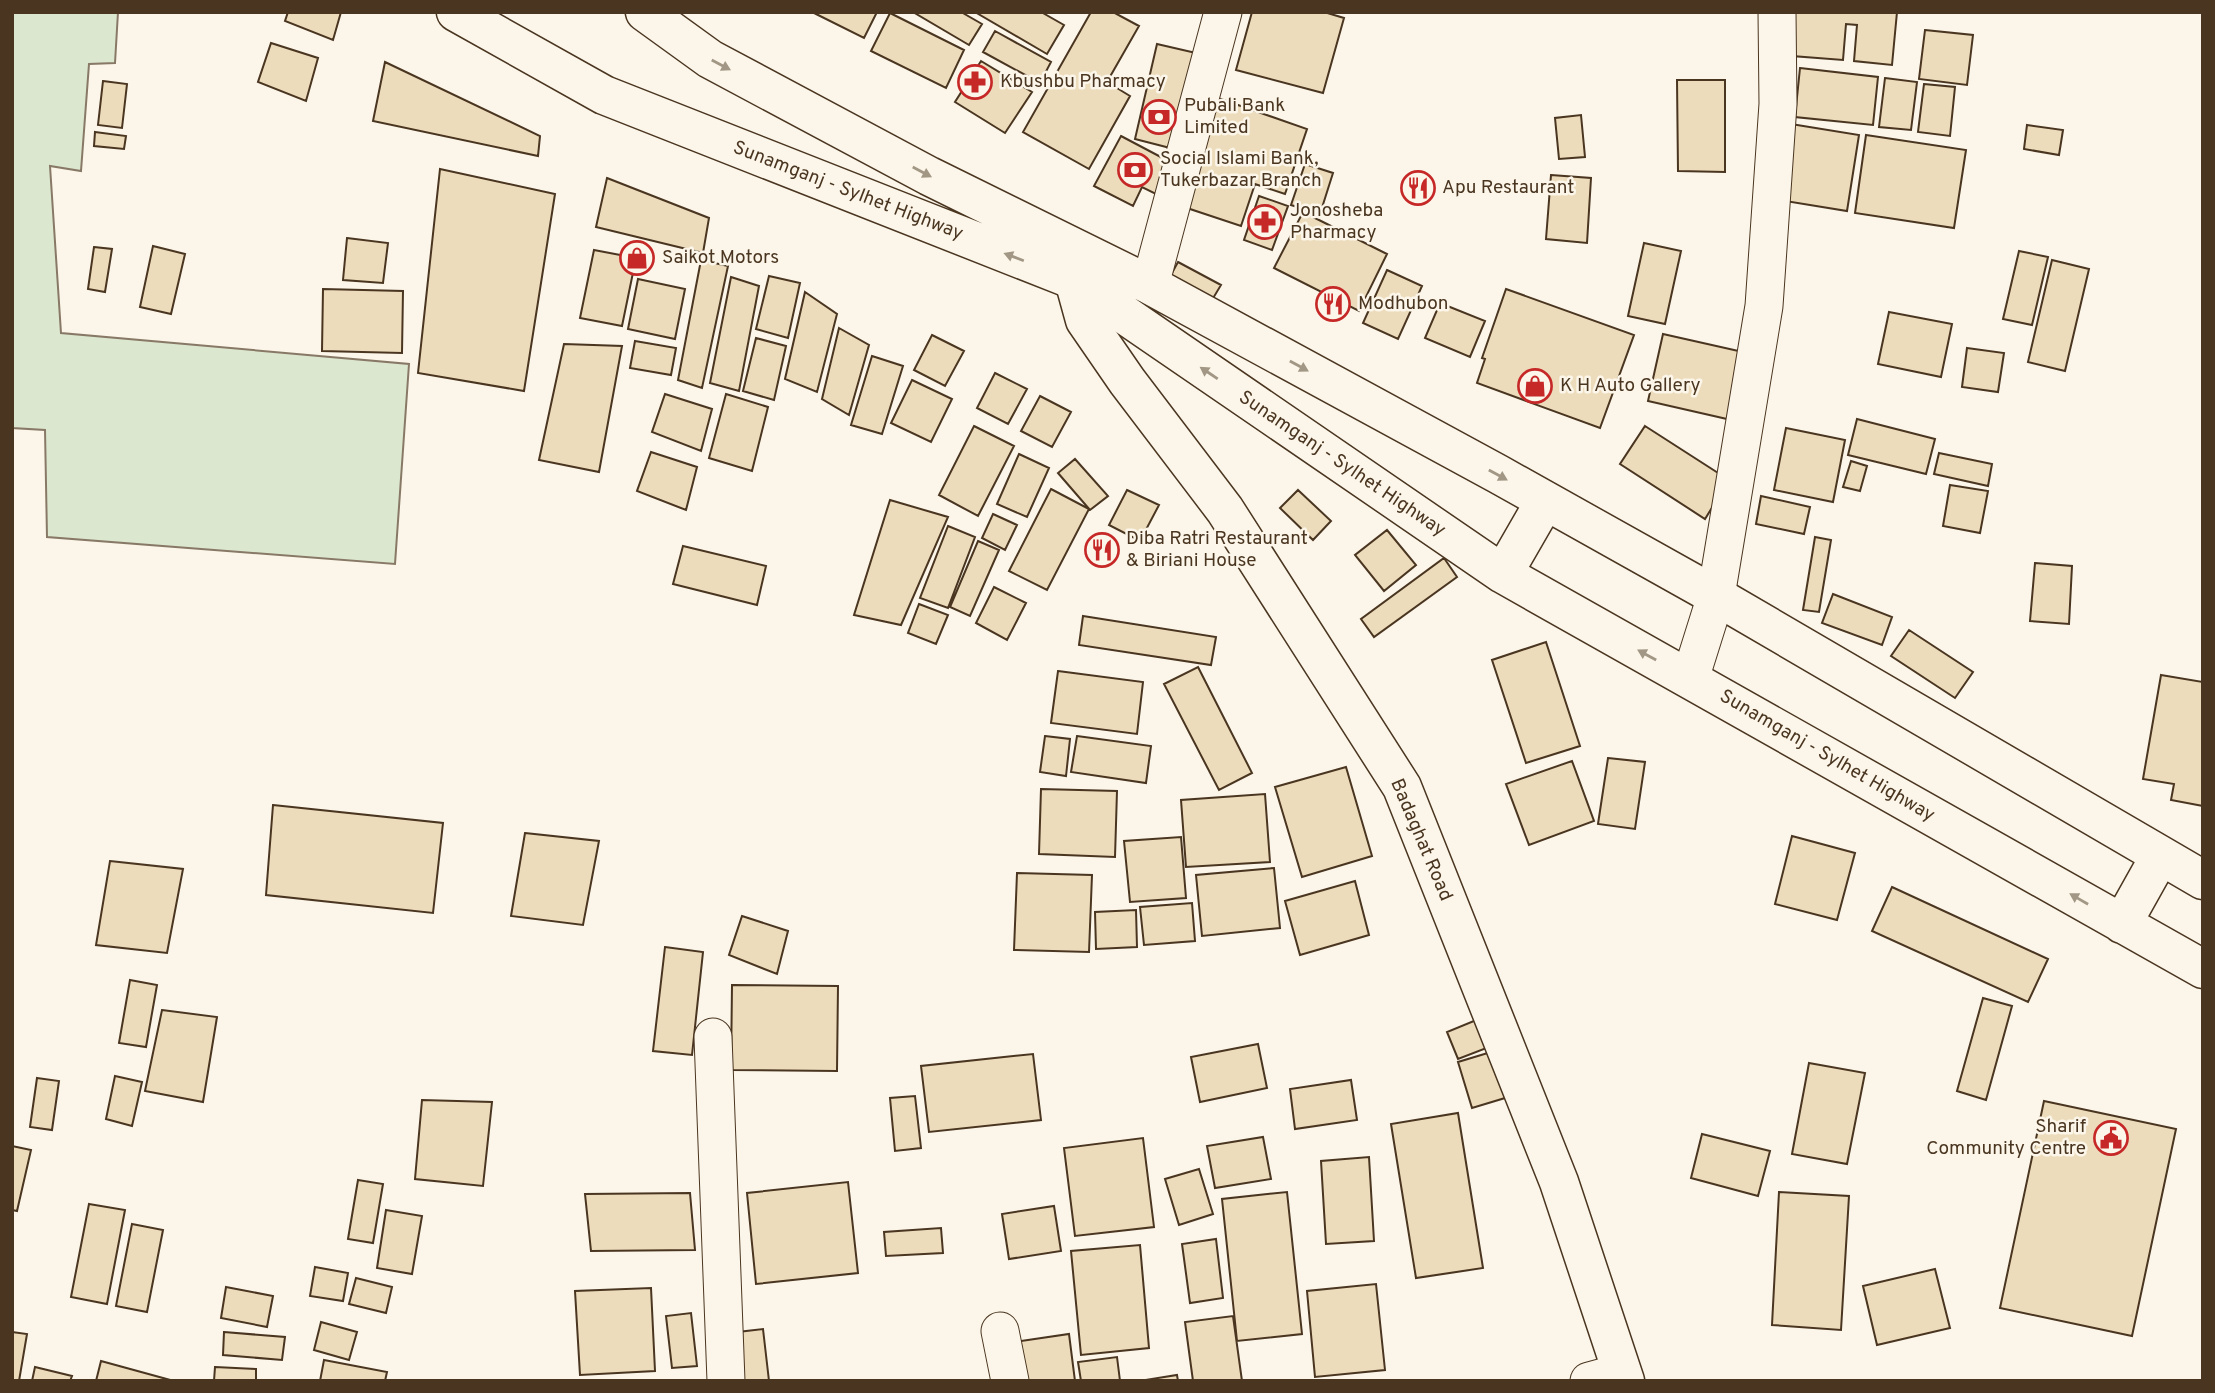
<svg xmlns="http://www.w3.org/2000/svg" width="2215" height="1393" viewBox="0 0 2215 1393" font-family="Overpass,sans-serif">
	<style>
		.green { fill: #dce7d0; stroke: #887966; stroke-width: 2 }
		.building { fill: #ecdcbc; stroke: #4a3520; stroke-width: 2 }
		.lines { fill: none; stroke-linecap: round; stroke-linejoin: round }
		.street-casing { stroke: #4a3520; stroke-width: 39 }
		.secondary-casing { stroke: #4a3520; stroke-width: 41 }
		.primary-casing { stroke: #4a3520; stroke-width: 41 }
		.street { stroke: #fbf6e9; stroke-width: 37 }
		.secondary { stroke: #fbf6e9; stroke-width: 38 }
		.primary { stroke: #fbf6e9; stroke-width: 38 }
		.oneway { fill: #a29684 }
		.labels { text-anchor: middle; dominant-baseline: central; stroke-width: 5; stroke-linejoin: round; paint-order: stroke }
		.poi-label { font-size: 19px; fill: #4a3520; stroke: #fbf6e9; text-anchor: start }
		.street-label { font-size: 19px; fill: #4a3520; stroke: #fbf6e9 }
	</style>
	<rect width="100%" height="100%" fill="#fbf6e9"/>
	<path class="green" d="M12 12H118L115 63 89 64 81 171 50 166 61 333 409 364 395 564 47 537 45 430 12 428Z"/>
	<path class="building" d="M288 12H341L333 40 285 21Z
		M812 12H877L864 38Z
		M913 12H961L982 24 969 45Z
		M975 12H1041L1064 25 1047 54Z
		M1091 12H1113L1139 26 1107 82 1130 96 1089 169 1023 132Z
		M1252 12H1324L1344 18 1323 93 1236 70Z
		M1795 12H1897L1892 65 1854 61 1857 25 1846 24 1843 60 1792 56Z
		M890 13 964 50 946 88 871 51Z
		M1925 30 1973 35 1967 85 1919 79Z
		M995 31 1051 62 1040 83 983 52Z
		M271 43 318 58 306 101 258 82Z
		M1157 44 1196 53 1174 149 1135 139Z
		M981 61 1032 92 1005 133 955 102Z
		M385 62 540 136 538 156 373 121Z
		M1800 68 1878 77 1873 125 1795 117Z
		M1885 78 1917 82 1911 130 1879 127Z
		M1677 80H1725V172L1678 171Z
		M103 81 127 84 122 128 98 125Z
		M1924 84 1955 87 1950 136 1918 132Z
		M1215 97 1307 129 1285 194 1255 184 1241 226 1178 205Z
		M1581 115 1585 157 1559 159 1555 118Z
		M1791 124 1859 135 1847 211 1779 200Z
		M2027 125 2063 130 2059 155 2024 149Z
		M95 132 126 136 124 149 94 146Z
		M1866 135 1966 150 1954 228 1855 213Z
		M1121 136 1176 165 1160 196 1142 187 1133 206 1094 186Z
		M1305 164 1333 173 1320 214 1291 205Z
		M440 169 555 194 524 391 418 373Z
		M1551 175 1591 178 1587 243 1546 239Z
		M607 178 709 218 703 253 596 227Z
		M1259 196 1288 206 1272 250 1244 240Z
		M1303 212 1387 254 1359 311 1274 268Z
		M347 238 388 243 383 283 343 280Z
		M1644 243 1681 251 1665 324 1628 316Z
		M153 246 185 254 171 314 140 307Z
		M94 247 112 249 105 292 88 289Z
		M594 250 636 258 622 326 580 318Z
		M2019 251 2048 257 2032 325 2003 319Z
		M701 260 728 266 702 388 678 380Z
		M2052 260 2089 269 2065 371 2028 362Z
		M1178 262 1221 285 1209 305 1167 282Z
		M1387 270 1422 286 1398 339 1363 323Z
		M769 276 800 283 788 338 756 329Z
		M731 277 759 286 739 391 710 383Z
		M638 279 685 289 675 339 628 329Z
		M323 289 403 291 402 353 322 351Z
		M1506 289 1634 335 1600 428 1477 383 1485 359 1482 358Z
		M805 292 837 314 817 392 785 379Z
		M1440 303 1485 321 1470 357 1425 338Z
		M1889 312 1952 324 1941 377 1878 364Z
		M839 328 869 345 849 415 822 399Z
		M1663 334 1743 352 1727 419 1648 401Z
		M932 335 964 351 945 386 914 370Z
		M756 338 786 346 774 400 743 391Z
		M635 341 676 348 671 375 630 368Z
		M564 344 622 346 599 472 539 460Z
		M1967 348 2004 353 1998 392 1962 387Z
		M872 356 903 366 882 434 851 425Z
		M995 373 1027 389 1008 424 977 408Z
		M912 380 952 399 931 442 891 423Z
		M665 394 712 409 701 451 652 432Z
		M726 394 768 407 752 471 709 458Z
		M1040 396 1071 412 1052 447 1021 431Z
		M1857 419 1935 439 1926 474 1848 455Z
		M974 426 1014 446 978 516 939 495Z
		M1645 426 1729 480 1705 519 1620 464Z
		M1786 428 1845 440 1833 502 1774 490Z
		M651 452 697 467 686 510 637 491Z
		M1939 453 1992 464 1988 486 1934 474Z
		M1019 454 1049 468 1027 517 997 504Z
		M1075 459 1108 496 1090 510 1058 473Z
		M1851 461 1867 466 1860 491 1843 487Z
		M1950 485 1988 491 1980 533 1943 526Z
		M1051 489 1089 509 1047 590 1009 571Z
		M1127 490 1159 505 1140 541 1109 525Z
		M1298 490 1331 521 1313 540 1280 508Z
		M1761 496 1810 507 1804 534 1756 524Z
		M890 500 948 517 901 625 854 615Z
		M993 514 1017 525 1005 550 982 538Z
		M948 526 975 537 948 608 920 598Z
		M1387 530 1416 565 1384 591 1355 555Z
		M1815 537 1831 540 1819 612 1803 610Z
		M978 541 999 550 970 616 950 607Z
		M683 546 766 566 757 605 673 584Z
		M1444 558 1457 577 1374 637 1361 619Z
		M2035 563 2072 566 2069 624 2030 621Z
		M994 587 1026 603 1007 640 976 623Z
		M1833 594 1892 617 1882 645 1822 623Z
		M919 604 948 615 936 644 908 633Z
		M1083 616 1216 637 1211 665 1079 645Z
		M1909 630 1973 672 1955 698 1891 656Z
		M1546 642 1580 746 1526 763 1492 660Z
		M1198 667 1252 773 1219 790 1164 684Z
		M1058 671 1143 682 1137 734 1051 723Z
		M2161 675 2203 682V806L2171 800 2174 784 2143 779Z
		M1045 736 1070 739 1066 776 1040 772Z
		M1077 736 1151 746 1146 783 1071 772Z
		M1608 758 1645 762 1635 829 1598 824Z
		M1572 761 1594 821 1529 845 1506 784Z
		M1346 767 1372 856 1302 877 1275 787Z
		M1041 789 1117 791 1115 857 1039 854Z
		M1265 794 1270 862 1186 867 1181 800Z
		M273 805 443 823 433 913 266 895Z
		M525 833 599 841 583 925 511 916Z
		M1792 836 1855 853 1837 920 1775 904Z
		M1181 837 1186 898 1130 902 1124 841Z
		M110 861 183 869 167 953 96 945Z
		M1274 868 1280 928 1202 936 1196 875Z
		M1017 873 1092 875 1089 952 1014 950Z
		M1355 881 1369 935 1300 955 1285 901Z
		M1892 887 2048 959 2028 1002 1872 931Z
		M1192 903 1195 941 1144 945 1140 907Z
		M1136 910 1137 947 1096 949 1095 912Z
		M742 916 788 931 777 974 729 955Z
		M665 947 703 952 692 1055 653 1051Z
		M130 980 157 985 146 1047 119 1043Z
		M732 985 838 986 837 1071 731 1070Z
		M1983 998 2012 1006 1986 1100 1957 1091Z
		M162 1010 217 1017 203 1102 145 1091Z
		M1486 1016 1497 1044 1458 1059 1447 1032Z
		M1258 1044 1267 1088 1200 1102 1191 1057Z
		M1491 1052 1505 1098 1472 1108 1458 1062Z
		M1033 1054 1041 1120 929 1132 921 1066Z
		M1809 1063 1865 1073 1847 1164 1792 1154Z
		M115 1076 142 1082 132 1126 106 1119Z
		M37 1078 59 1081 52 1130 30 1127Z
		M1351 1080 1357 1120 1295 1129 1290 1089Z
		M915 1096 921 1148 895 1151 890 1098Z
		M422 1100 492 1102 483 1186 415 1179Z
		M2044 1101 2176 1129 2132 1336 2000 1308Z
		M1458 1113 1483 1268 1416 1278 1391 1124Z
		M1702 1134 1770 1151 1758 1196 1691 1178Z
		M1263 1137 1271 1179 1215 1188 1207 1146Z
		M1143 1138 1154 1227 1075 1236 1064 1148Z
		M12 1146 31 1150 17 1211 12 1210Z
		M1369 1157 1374 1241 1326 1244 1321 1161Z
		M1199 1169 1213 1214 1179 1225 1165 1179Z
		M358 1180 383 1184 373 1243 348 1239Z
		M848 1182 858 1273 756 1284 747 1193Z
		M1287 1192 1302 1334 1237 1341 1222 1199Z
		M1779 1192 1849 1196 1841 1330 1772 1325Z
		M690 1193 695 1250 591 1251 585 1194Z
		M89 1204 125 1210 107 1304 71 1297Z
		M1054 1206 1061 1251 1009 1259 1002 1214Z
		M386 1210 422 1216 412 1274 377 1268Z
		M132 1224 163 1230 147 1312 116 1306Z
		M941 1228 943 1253 886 1256 884 1232Z
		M1216 1239 1223 1298 1190 1303 1182 1244Z
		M1140 1245 1149 1348 1081 1355 1071 1251Z
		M315 1267 348 1273 343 1301 310 1296Z
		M1935 1269 1950 1328 1877 1345 1863 1286Z
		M356 1278 392 1287 386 1313 349 1304Z
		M1376 1284 1385 1370 1315 1377 1307 1291Z
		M226 1287 273 1296 267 1327 221 1318Z
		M651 1288 655 1371 580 1375 575 1291Z
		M691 1313 697 1366 672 1368 666 1316Z
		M1233 1316 1242 1381H1193L1185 1322Z
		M321 1322 357 1332 349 1360 314 1350Z
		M763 1329 769 1381H743L738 1332Z
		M12 1332 27 1334 19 1381H12Z
		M224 1332 285 1337 282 1360 223 1355Z
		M1069 1334 1075 1381H1020L1015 1342Z
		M1117 1357 1120 1381H1081L1078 1362Z
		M324 1360 387 1372 385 1381H320Z
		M101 1361 174 1381H96Z
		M35 1367 72 1376 70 1381H32Z
		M215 1367 256 1369V1381H214Z
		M1177 1375 1178 1381H1145V1380Z"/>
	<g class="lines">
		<g class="street-casing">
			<path id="street" d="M1150 285 1223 12
				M1690 679 1716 596 1764 306 1778 104 1777 12
				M713 1037 726 1381
				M1000 1331 1010 1381
				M1589 1381 1622 1372"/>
		</g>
		<g class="secondary-casing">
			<path id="secondary" d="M1075 256 1074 280 1085 320 1127 381 1225 510 1402 787 1559 1182 1625 1381"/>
		</g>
		<g class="primary-casing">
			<path id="primary" d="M456 12 604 95 1074 280 1503 574 2203 969
				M645 12 710 59 929 176 1150 285 1498 474 1716 596 2203 880
				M1503 574 1545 501
				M2122 924 2160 856"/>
		</g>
		<use href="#street" class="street"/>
		<use href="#secondary" class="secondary"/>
		<use href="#primary" class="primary"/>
	</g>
	<defs><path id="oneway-solid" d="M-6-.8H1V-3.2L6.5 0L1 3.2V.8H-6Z" transform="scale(1.75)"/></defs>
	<g class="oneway">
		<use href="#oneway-solid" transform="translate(721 65) rotate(28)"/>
		<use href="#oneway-solid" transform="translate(922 172) rotate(28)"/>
		<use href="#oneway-solid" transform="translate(1014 257) rotate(-159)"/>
		<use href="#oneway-solid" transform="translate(1299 366) rotate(29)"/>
		<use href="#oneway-solid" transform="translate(1209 373) rotate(-146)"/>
		<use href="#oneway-solid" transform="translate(1498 475) rotate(29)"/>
		<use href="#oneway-solid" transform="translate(1647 655) rotate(-151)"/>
		<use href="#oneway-solid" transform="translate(2079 899) rotate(-150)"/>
	</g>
	<defs>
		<g id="pharmacy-ring" transform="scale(1.75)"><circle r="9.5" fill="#fbf6e9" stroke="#c62828" stroke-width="1.5"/><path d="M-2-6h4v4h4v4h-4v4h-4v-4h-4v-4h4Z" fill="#c62828"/></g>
		<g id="bank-ring" transform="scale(1.75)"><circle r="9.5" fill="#fbf6e9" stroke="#c62828" stroke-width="1.5"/><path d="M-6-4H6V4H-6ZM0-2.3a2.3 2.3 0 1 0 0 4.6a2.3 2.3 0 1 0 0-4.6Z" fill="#c62828"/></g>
		<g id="restaurant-ring" transform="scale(1.75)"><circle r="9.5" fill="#fbf6e9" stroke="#c62828" stroke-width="1.5"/><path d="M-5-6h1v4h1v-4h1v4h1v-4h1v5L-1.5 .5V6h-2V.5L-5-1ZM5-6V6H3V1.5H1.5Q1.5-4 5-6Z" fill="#c62828"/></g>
		<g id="shop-ring" transform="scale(1.75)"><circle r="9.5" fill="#fbf6e9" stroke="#c62828" stroke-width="1.5"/><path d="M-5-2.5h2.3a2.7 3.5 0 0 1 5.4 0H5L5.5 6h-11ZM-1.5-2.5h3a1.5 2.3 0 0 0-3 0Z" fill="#c62828"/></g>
		<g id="civic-ring" transform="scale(1.75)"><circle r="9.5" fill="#fbf6e9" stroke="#c62828" stroke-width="1.5"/><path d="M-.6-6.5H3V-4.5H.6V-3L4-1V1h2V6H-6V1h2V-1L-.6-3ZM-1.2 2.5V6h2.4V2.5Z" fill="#c62828"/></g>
	</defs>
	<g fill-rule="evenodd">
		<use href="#pharmacy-ring" x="975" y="82"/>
		<use href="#bank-ring" x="1159" y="117"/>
		<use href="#bank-ring" x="1135" y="170"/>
		<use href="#restaurant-ring" x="1418" y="188"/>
		<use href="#pharmacy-ring" x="1265" y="222"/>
		<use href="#shop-ring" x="637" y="258"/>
		<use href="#restaurant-ring" x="1333" y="304"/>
		<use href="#shop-ring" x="1535" y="386"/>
		<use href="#restaurant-ring" x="1102" y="550"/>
		<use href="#civic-ring" x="2111" y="1138"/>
	</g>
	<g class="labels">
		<g class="poi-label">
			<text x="1000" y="82">Kbushbu Pharmacy</text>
			<text x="1184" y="106">Pubali Bank<tspan x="1184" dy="22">Limited</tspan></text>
			<text x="1160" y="159">Social Islami Bank,<tspan x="1160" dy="22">Tukerbazar Branch</tspan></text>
			<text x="1442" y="188">Apu Restaurant</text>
			<text x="1290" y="211">Jonosheba<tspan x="1290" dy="22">Pharmacy</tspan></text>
			<text x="662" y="258">Saikot Motors</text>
			<text x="1358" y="304">Modhubon</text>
			<text x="1560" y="386">K H Auto Gallery</text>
			<text x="1126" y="539">Diba Ratri Restaurant<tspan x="1126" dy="22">&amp; Biriani House</tspan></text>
			<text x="2086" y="1127" text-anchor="end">Sharif<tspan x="2086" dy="22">Community Centre</tspan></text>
		</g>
		<g class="street-label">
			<text transform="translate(848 191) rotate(21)">Sunamganj - Sylhet Highway</text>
			<text transform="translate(1342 464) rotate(34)">Sunamganj - Sylhet Highway</text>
			<text transform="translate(1827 756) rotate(30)">Sunamganj - Sylhet Highway</text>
			<text transform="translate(1421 840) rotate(67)">Badaghat Road</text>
		</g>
	</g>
	<rect width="2215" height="1393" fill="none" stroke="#4a3520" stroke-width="28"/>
</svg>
